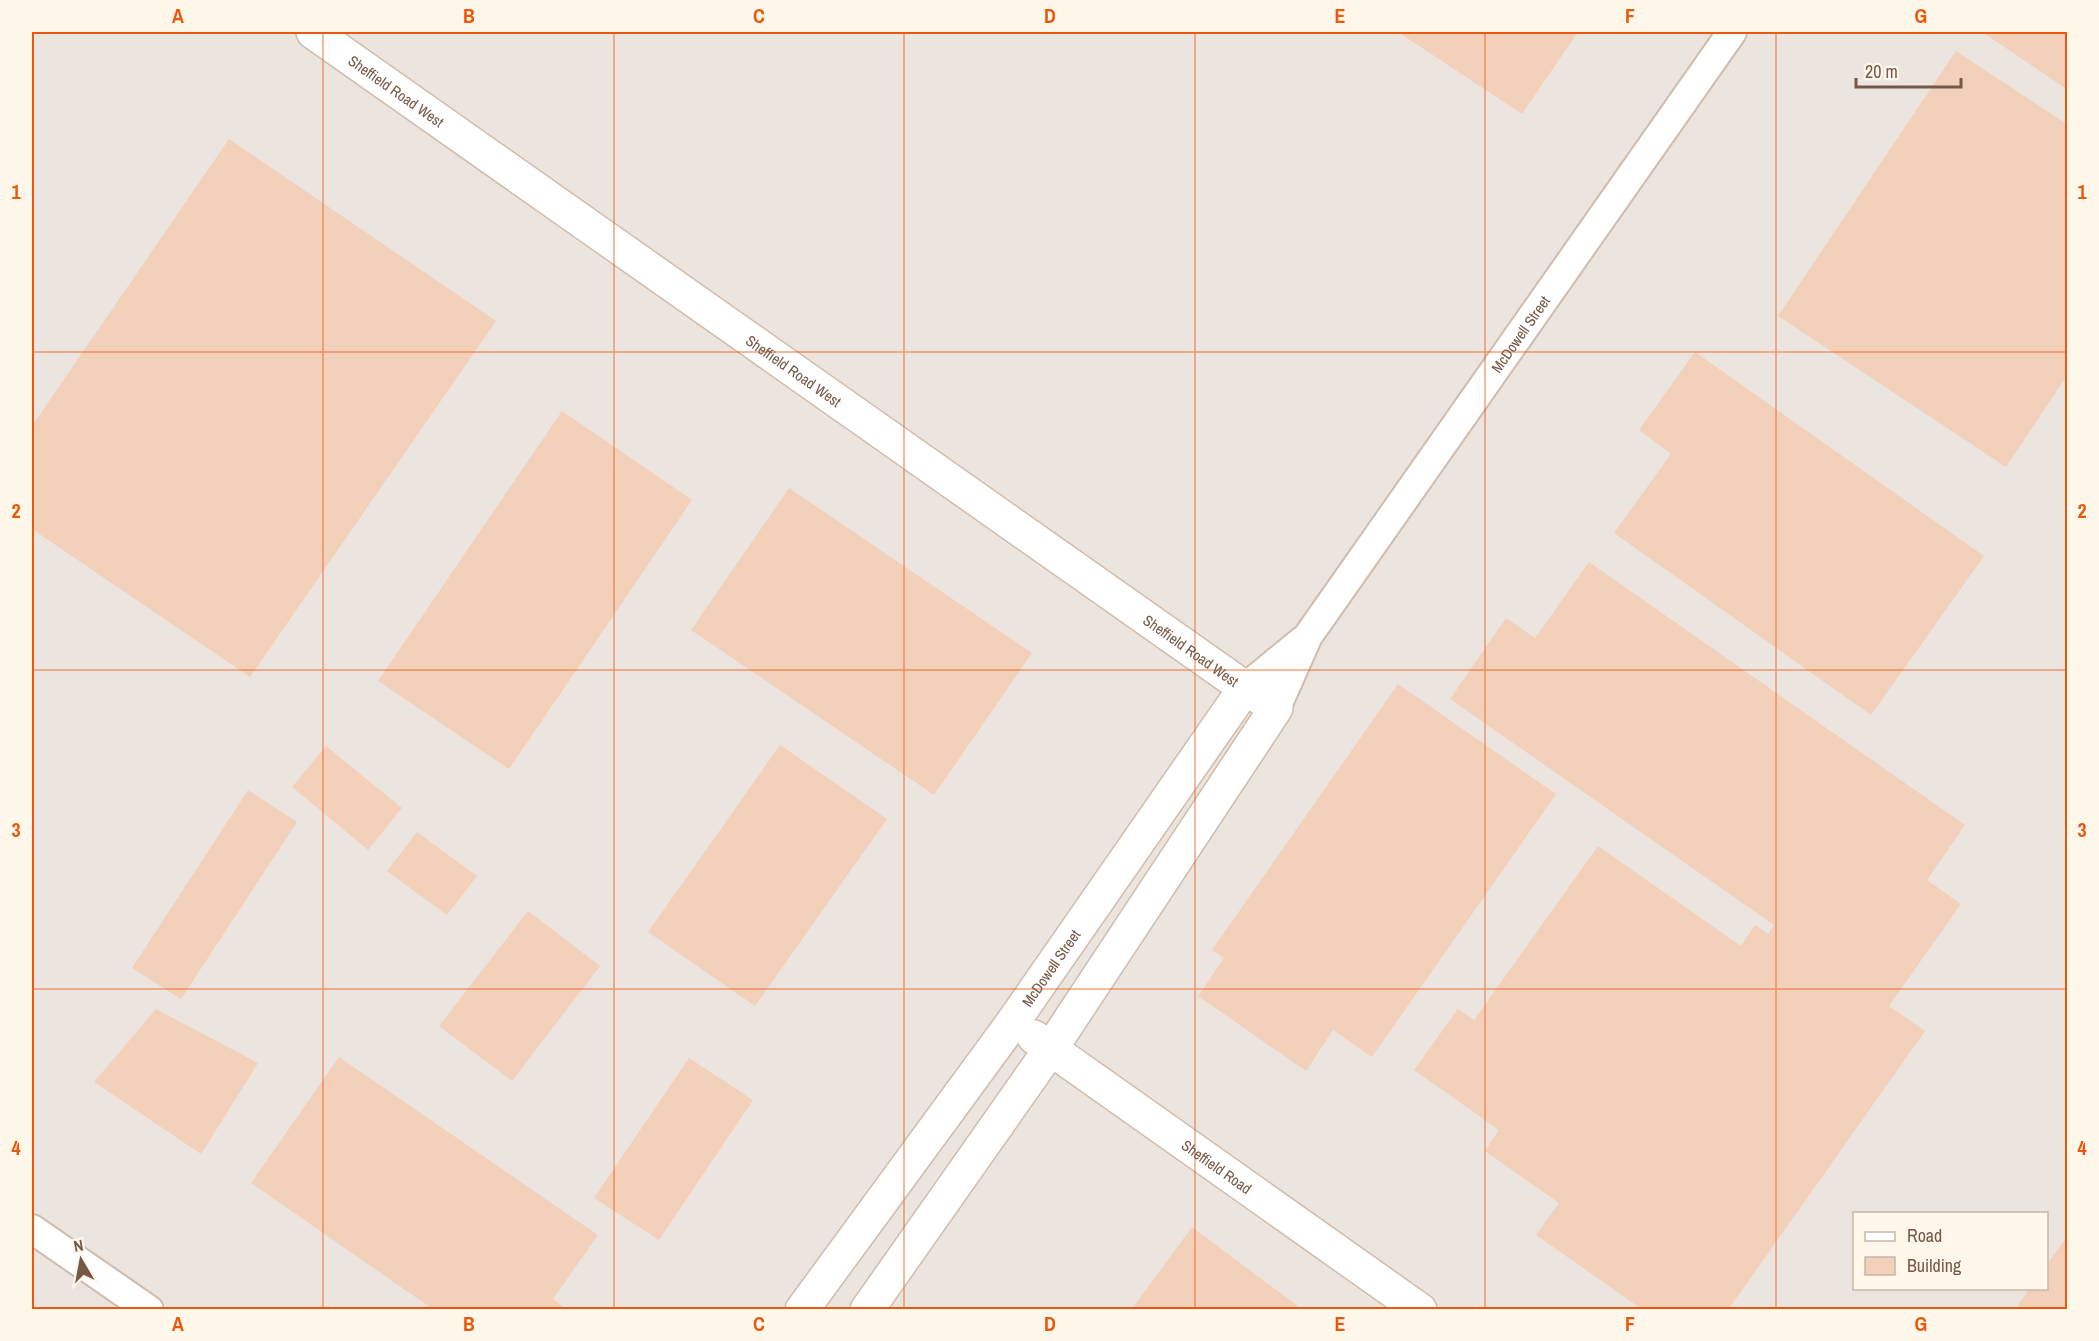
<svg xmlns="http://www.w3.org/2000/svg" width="2099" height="1341" viewBox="0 0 2099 1341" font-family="'Archivo Narrow',sans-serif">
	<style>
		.industrial { fill: #ece4de; fill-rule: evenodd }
		.building { fill: #f3d0ba }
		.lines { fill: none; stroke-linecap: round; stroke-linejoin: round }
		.minor-casing { stroke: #d0bcac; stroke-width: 32 }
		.tertiary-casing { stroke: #d0bcac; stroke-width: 36 }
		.minor { stroke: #fff; stroke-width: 28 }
		.tertiary { stroke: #fff; stroke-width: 33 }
		.grid { fill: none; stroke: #e8590c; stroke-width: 1.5; stroke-opacity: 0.55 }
		.labels { text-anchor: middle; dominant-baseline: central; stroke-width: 4.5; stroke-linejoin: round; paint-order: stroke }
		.street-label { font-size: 15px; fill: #755848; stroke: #fff7ea }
		.neatline { fill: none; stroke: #e8590c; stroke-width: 2 }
		.grid-label { font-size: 20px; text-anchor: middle; font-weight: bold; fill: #e8590c }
	</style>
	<rect width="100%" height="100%" fill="#fdf3e3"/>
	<path class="industrial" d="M32 32H2067V1309H32ZM1854 1214H2046V1288H1854Z"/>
	<path class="building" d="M1398 32H1578L1522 114Z
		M1982 32H2068V90Z
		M1956 51 2068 125V374L2006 467 1778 316Z
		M229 139 496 321 250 677 32 529V426Z
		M1695 352 1984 556 1871 715 1614 533 1671 454 1639 430Z
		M562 411 692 500 509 769 378 681Z
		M789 488 1032 653 934 795 691 630Z
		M1589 562 1965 825 1927 880 1961 904 1889 1006 1925 1031 1728 1310H1643L1536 1235 1559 1203 1485 1151 1499 1130 1414 1070 1458 1009 1474 1020 1598 846 1741 946 1755 925 1768 934 1774 925 1450 699 1506 618 1535 638Z
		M1398 684 1556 794 1372 1057 1333 1030 1306 1071 1198 996 1224 958 1212 950Z
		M780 745 887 819 755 1006 648 932Z
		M326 746 402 808 368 850 292 787Z
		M248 790 297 822 181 999 132 968Z
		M417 832 477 876 447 915 387 871Z
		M528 911 600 966 512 1081 439 1026Z
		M156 1009 258 1063 201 1154 94 1082Z
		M339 1057 598 1235 553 1299 567 1310H434L251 1183Z
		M689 1058 753 1100 659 1240 594 1198Z
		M1192 1227 1303 1310H1131Z
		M2068 1236V1310H2024L2018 1305 2030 1288H2046V1265Z"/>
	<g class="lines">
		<g class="minor-casing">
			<g id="minor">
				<path d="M1245 688 1302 641"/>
				<path id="s1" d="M1276 708 1308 636 1732 32"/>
				<path d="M32 1229 149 1310"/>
			</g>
		</g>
		<g class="tertiary-casing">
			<g id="tertiary">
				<path id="s2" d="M313 32 1245 688 1276 708 1054 1044 867 1310"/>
				<path id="s3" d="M1034 1037 1420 1310"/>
				<path id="s4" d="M802 1310 1013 1022 1245 688"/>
			</g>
		</g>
		<use href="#minor" class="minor"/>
		<use href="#tertiary" class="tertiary"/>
	</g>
	<path class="grid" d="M323 32V1310M614 32V1310M904 32V1310M1195 32V1310M1485 32V1310M1776 32V1310M32 352H2068M32 670H2068M32 989H2068"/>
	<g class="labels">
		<g class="street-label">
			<text stroke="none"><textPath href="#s2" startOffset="102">Sheffield Road West</textPath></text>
			<text stroke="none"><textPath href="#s1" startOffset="448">McDowell Street</textPath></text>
			<text stroke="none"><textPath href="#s2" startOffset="588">Sheffield Road West</textPath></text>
			<text stroke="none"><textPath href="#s2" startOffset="1074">Sheffield Road West</textPath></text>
			<text stroke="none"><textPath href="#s4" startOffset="423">McDowell Street</textPath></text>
			<text stroke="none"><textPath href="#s3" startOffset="224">Sheffield Road</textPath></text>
		</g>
	</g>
	<rect width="2099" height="1341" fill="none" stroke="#fff7ea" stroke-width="66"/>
	<rect x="1853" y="1212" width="195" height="78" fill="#fff7ea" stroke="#c8b7a9" stroke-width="1.5"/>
	<rect x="1865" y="1232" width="30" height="9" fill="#ffffff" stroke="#c8b7a9" stroke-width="1.5"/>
	<text x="1907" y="1242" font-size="18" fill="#755848">Road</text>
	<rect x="1865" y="1257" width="30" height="18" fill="#f3d0ba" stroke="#c8b7a9" stroke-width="1.5"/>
	<text x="1907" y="1272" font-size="18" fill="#755848">Building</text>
	<g transform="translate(81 1260) rotate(350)" stroke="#fff7ea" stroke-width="4.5" paint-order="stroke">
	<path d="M0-4.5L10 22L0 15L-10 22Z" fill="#755848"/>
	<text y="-9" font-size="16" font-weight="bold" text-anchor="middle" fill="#755848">N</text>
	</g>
	<path d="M1856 78v9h105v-9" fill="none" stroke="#755848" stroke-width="3"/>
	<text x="1865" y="78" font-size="18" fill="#755848" stroke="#fff7ea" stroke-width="4.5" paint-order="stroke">20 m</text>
	<rect x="33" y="33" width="2033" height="1275" class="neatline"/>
	<g class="grid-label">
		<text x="178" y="23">A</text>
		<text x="469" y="23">B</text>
		<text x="759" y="23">C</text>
		<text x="1050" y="23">D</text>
		<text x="1340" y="23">E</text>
		<text x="1630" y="23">F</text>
		<text x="1921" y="23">G</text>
		<text x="16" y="199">1</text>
		<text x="2082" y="199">1</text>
		<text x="16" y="518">2</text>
		<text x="2082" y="518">2</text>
		<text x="16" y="837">3</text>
		<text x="2082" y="837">3</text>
		<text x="16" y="1155">4</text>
		<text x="2082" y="1155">4</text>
		<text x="178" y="1331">A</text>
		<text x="469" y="1331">B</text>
		<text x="759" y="1331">C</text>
		<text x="1050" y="1331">D</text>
		<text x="1340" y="1331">E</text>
		<text x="1630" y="1331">F</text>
		<text x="1921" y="1331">G</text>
	</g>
</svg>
